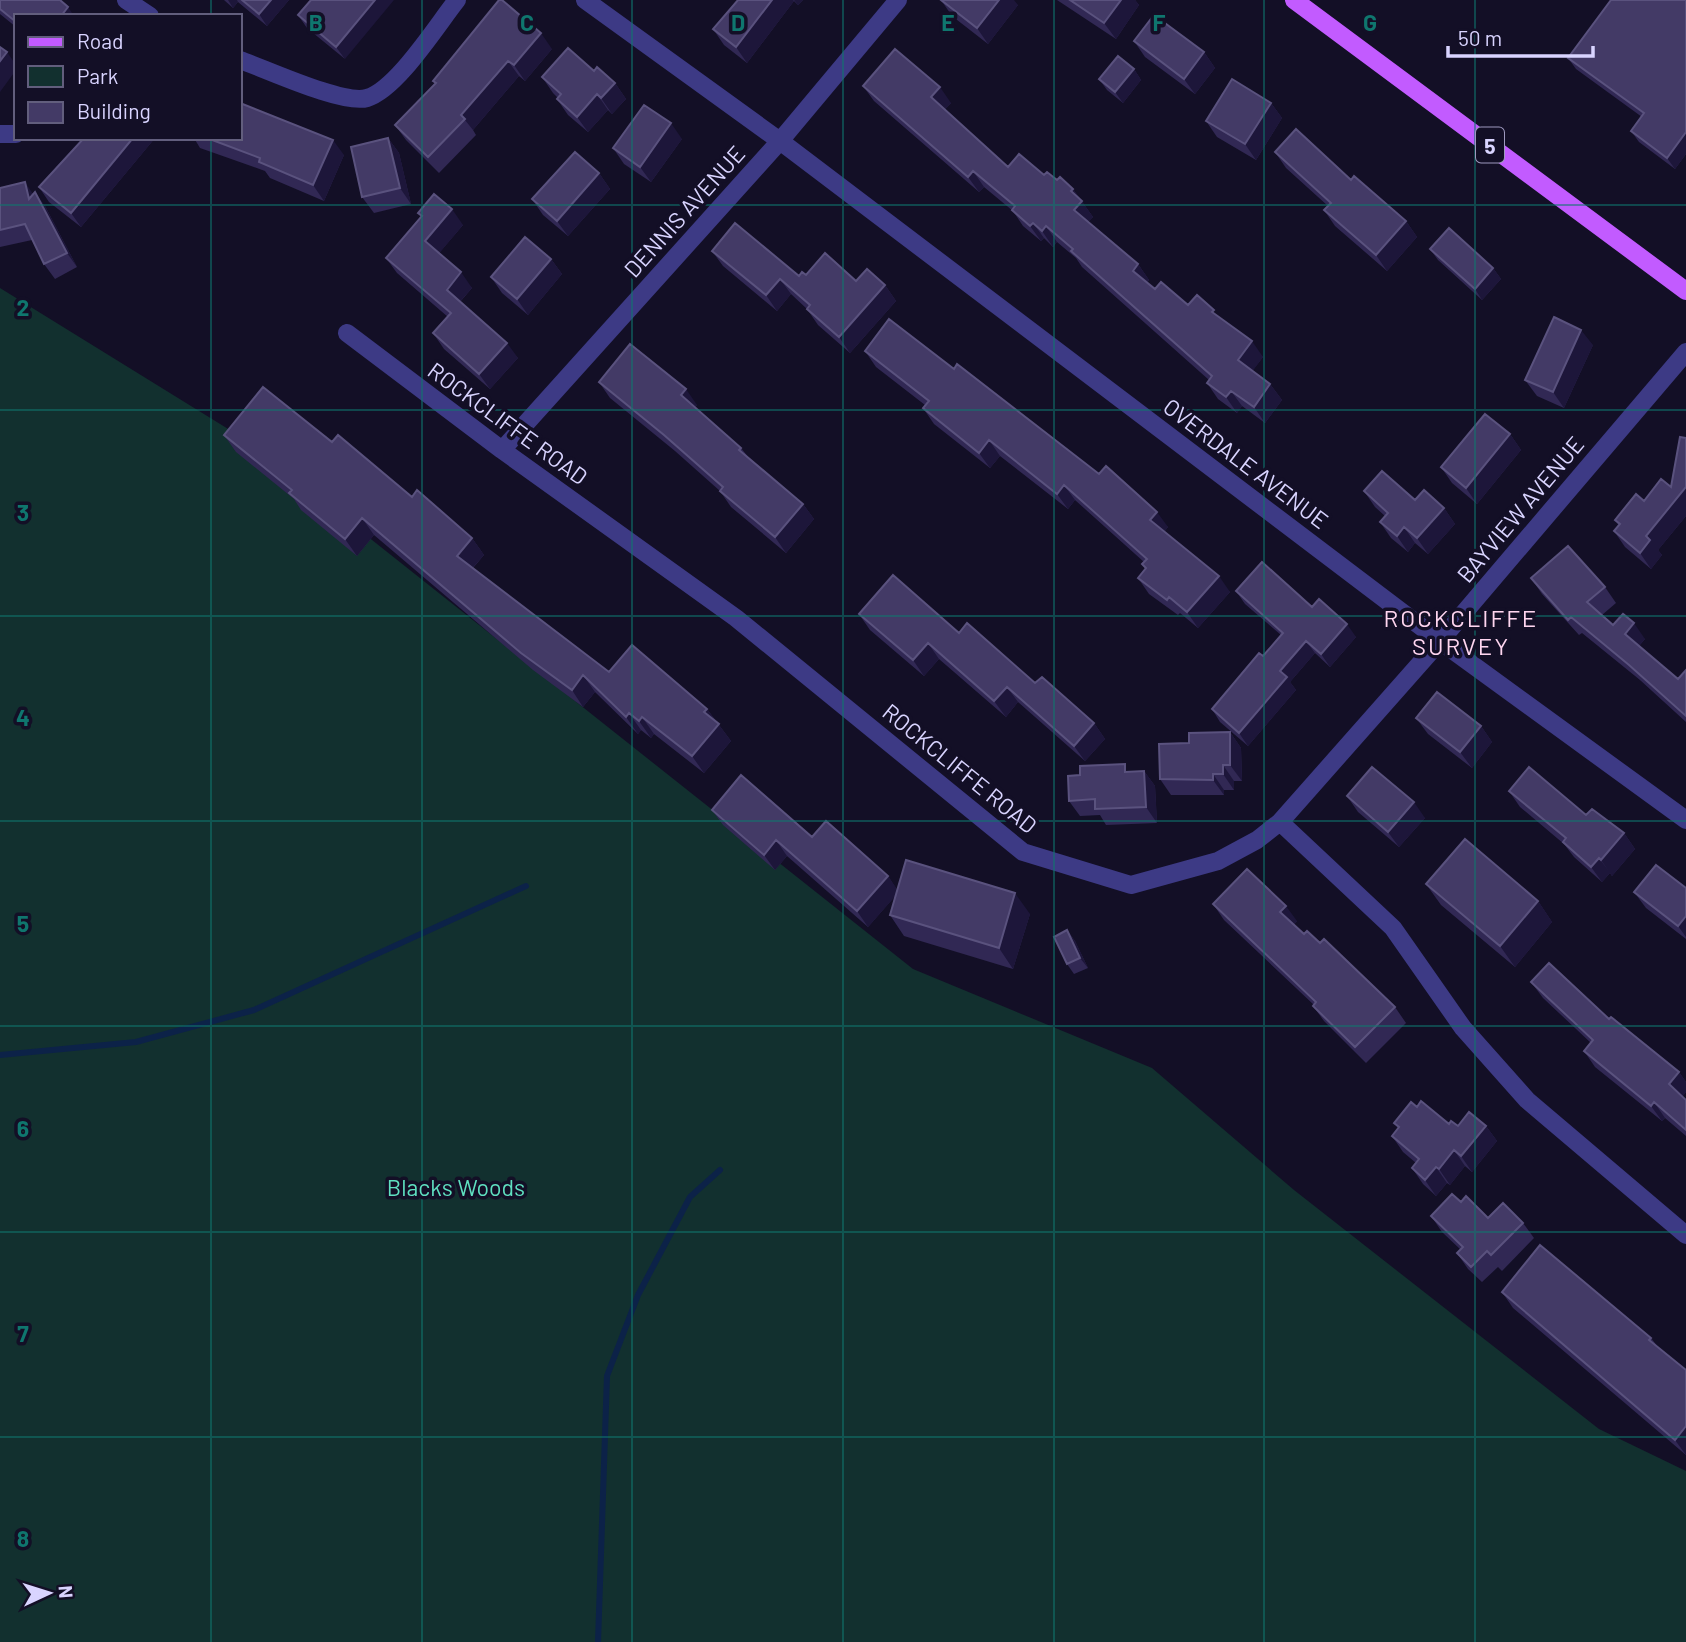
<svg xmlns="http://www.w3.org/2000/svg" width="1686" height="1642" viewBox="0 0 1686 1642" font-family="Barlow,sans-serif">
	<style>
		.green { fill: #12302f }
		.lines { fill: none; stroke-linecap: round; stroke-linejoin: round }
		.stream { stroke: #0c2248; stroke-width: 6 }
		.minor { stroke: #3d3a85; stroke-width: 18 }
		.major { stroke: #c25bff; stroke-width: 18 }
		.wall { fill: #312854 }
		.shaded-wall { fill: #1d163a }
		.building { fill: #433a66; stroke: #5a527e; stroke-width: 2 }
		.grid { fill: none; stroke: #0f766e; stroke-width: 2; stroke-opacity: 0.55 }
		.labels { text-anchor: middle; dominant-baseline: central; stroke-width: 7; stroke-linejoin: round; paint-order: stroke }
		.shield { fill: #130f26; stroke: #9e99be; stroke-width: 2 }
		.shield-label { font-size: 21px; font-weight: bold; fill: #d9d4ff }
		.street-label { font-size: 23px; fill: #d9d4ff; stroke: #130f26 }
		.park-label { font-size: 23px; fill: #5fe0c0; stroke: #130f26 }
		.neighbourhood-label { font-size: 24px; letter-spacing: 2px; fill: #ffd6f0; stroke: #130f26 }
		.grid-label { font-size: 23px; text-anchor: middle; font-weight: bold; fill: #0f766e; stroke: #130f26; stroke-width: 7; stroke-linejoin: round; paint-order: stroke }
	</style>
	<rect width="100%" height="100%" fill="#130f26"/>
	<path class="green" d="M0 288 246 440 913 969 1152 1068 1294 1190 1599 1429 1686 1471V1642H0Z"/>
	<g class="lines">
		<path class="stream" d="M0 1055 136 1042 254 1010 526 886
			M598 1642 607 1376 638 1295 690 1197 720 1170"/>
		<path class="minor" d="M126 0 150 16
			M585 0 780 141 1440 641 1686 820
			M240 60C266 69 343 105 367 98 397 89 437 25 457 0
			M0 134H16
			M347 333 502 450 736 618 1023 852 1131 885 1218 861 1257 840 1280 822 1440 641 1686 352
			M502 450 780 141 898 0
			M1280 822 1393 928 1463 1028 1527 1100 1686 1235"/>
		<path class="major" d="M1294 0 1686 291"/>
	</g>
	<path class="wall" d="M0 0 16 16V27L0 14Z
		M224 0H289L267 26 238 2 233 8Z
		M311 0 345 59 307 28 298 15Z
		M738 0H803L798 5 794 1 747 63 724 45 713 29Z
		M941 0 1018 5 988 44 952 16Z
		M1057 0H1135L1139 5 1116 39Z
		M1686 0V154L1675 169 1639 142 1631 131 1642 117 1576 69 1568 58Z
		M1134 41 1204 52 1215 68 1195 94 1145 57Z
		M552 49 525 81 519 76 473 130 476 135 439 173 406 140 395 125 435 84 433 81Z
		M1134 69 1141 80 1123 103 1107 90 1099 79Z
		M594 71 615 83 626 99 612 114 608 110 588 132 568 115 557 99 558 98 553 93 542 77Z
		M863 86 951 103 945 109 1008 167 1044 175 1073 189 1093 217 1088 222 1138 264 1149 280 1147 283 1155 289 1188 305 1219 317 1263 357 1252 371 1270 384 1282 400 1265 423 1242 406 1237 413 1218 399 1207 383 1209 380 1082 267 1076 258 1057 242 1053 247 1044 238 1041 241 1023 226 1013 211 984 187 979 192 874 101Z
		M1271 103 1282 118 1256 160 1217 137 1206 121Z
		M84 138H155L81 227 49 202 39 187Z
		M194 138H240L344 155 324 201 270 178 265 171 200 148Z
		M388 138 399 153 411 204 374 213 362 197Z
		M682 139 651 182 624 164 613 148Z
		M1275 152 1351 180 1406 221 1417 237 1387 271 1335 226 1324 210 1328 206 1286 168Z
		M599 173 610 189 568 236 543 215 532 199Z
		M0 188 33 194 45 206 77 267 55 279 44 264 32 240 0 247Z
		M418 213 463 225 439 253 472 288 460 302 518 358 490 389 444 349 433 333 448 317 397 273 386 258 421 217Z
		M1430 249 1493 268 1501 279 1482 300 1438 260Z
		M712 251 799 276 806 275 885 285 896 301 850 353 818 325 807 309 791 294 777 311 723 266Z
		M551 259 562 274 528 315 502 293 491 277Z
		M1593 345 1564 408 1537 396 1525 380Z
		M865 351 954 369 1168 527 1164 532 1230 592 1198 628 1180 613 1178 615 1149 594 1138 578 1145 569 1142 564 1144 562 1075 500 1068 509 1000 456 990 468 934 424 923 408 925 405 876 367Z
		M599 382 697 405 695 407 741 448 749 458 803 504 814 519 786 553 731 507 720 491 675 451 610 398Z
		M1510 434 1521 450 1477 504 1452 483 1441 467Z
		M224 435 332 442 472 538 484 555 473 568 609 672 707 709 731 741 704 773 654 734 651 738 641 730 638 734 595 692 583 707 533 670 374 535 357 556 301 510 294 499 236 452Z
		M1686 438V516L1658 550 1662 555 1651 569 1625 547 1614 531 1619 526 1615 520 1644 501 1671 487Z
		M1364 491 1415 500 1444 508 1455 524 1428 554 1415 543 1408 552 1391 538 1380 522 1385 516 1375 507Z
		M1531 578 1605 587 1616 603 1602 615 1613 625 1645 639 1639 646 1678 679 1686 670V722L1640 680 1582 633 1579 635 1542 594Z
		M1236 591 1312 607 1356 637 1330 667 1315 653 1290 682 1296 690 1248 746 1220 722 1212 709 1263 656 1281 635 1245 604Z
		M859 614 959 633 1094 723 1105 739 1085 761 1018 702 1006 717 939 659 924 676 870 630Z
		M1416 718 1481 726 1492 742 1472 768 1428 734Z
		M1230 732 1241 748 1242 781H1234V790H1224V795H1171L1160 779 1189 743Z
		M1130 771H1144L1155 786 1157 823 1106 825 1100 815 1080 816 1069 801Z
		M1509 791 1586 815 1624 833 1635 849 1612 876 1610 873 1602 882 1574 857 1564 844 1520 807Z
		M1347 796 1425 818 1399 847 1358 812Z
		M712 810 812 837 888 876 897 890 1030 914 1013 969 904 936 890 915 896 895 868 927 787 856 775 870 723 825Z
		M1426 884 1538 901 1552 922 1515 967 1441 905Z
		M1686 888V939L1646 908 1634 892Z
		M1213 904 1297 921 1294 924 1304 934 1320 943 1395 1007 1406 1023 1366 1063 1324 1021 1313 1006 1314 1005 1224 920Z
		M1067 930 1075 941 1088 968 1074 974 1067 964Z
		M1531 982 1609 1019 1679 1072 1686 1082V1092L1682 1097 1686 1100V1136L1665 1118 1662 1121 1595 1067 1584 1051 1591 1043 1543 998Z
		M1417 1107 1449 1124 1458 1126H1486L1497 1141 1472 1172 1465 1166 1450 1185 1447 1183 1436 1196 1423 1184 1412 1168 1416 1163 1403 1152 1392 1136 1398 1128 1394 1123Z
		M1461 1202 1488 1218 1523 1223 1534 1238 1502 1271 1498 1267 1482 1282 1468 1269 1457 1253 1461 1250 1442 1232 1431 1216Z
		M1502 1292 1651 1338 1658 1347 1686 1370V1455L1513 1308Z"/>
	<path class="shaded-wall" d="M228 0H237L238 2 233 8Z
		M271 0H289L267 26 259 14Z
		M375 0H394L345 59 336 47Z
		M772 0H793L794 1 747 63 736 47Z
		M794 0H803L798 5Z
		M999 0H1014L1018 5 988 44 977 28Z
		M1121 0H1135L1139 5 1116 39 1104 23Z
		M68 7 74 16H61Z
		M541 33 552 49 525 81 514 65Z
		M7 52 16 65V70L0 92V61Z
		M1204 52 1215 68 1195 94 1184 79Z
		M508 61 519 76 473 130 461 115Z
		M1134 69 1141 80 1123 103 1115 92Z
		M615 83 626 99 612 114 601 98Z
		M940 87 951 103 942 112 931 97Z
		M597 94 608 110 588 132 577 117Z
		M1271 103 1282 118 1256 160 1245 144Z
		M671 123 682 139 651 182 640 167Z
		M1686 132V154L1675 169 1667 158Z
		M133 138H155L81 227 71 213Z
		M388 138 399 153 411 204 400 188Z
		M333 140 344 155 324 201 313 185Z
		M973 171 984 187 979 192 968 177Z
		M599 173 610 189 568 236 557 221Z
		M25 182 35 197 29 199Z
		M1073 189 1093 217 1085 226 1074 210 1071 191Z
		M35 192 45 206 77 267 67 253Z
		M452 209 463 225 436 257 425 241Z
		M1406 221 1417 237 1387 271 1376 255Z
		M1033 223 1044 238 1041 241 1030 226Z
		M1046 226 1057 242 1053 247 1042 231Z
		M551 259 562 274 528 315 517 299Z
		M1138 264 1149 280 1144 287 1133 271Z
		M1493 268 1501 279 1482 300 1475 289Z
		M461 272 472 288 457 305 447 290Z
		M780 279 791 294 777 311 766 295Z
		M885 285 896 301 850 353 839 337Z
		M1581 330 1593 345 1564 408 1553 392Z
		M1252 341 1263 357 1249 376 1238 360Z
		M507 343 518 358 490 389 479 374Z
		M1270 384 1282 400 1265 423 1254 407Z
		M686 389 697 405 692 411 681 395Z
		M1231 391 1242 406 1237 413 1226 397Z
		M1510 434 1521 450 1477 504 1466 488Z
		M989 440 1000 456 990 468 979 453Z
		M1064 485 1075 500 1068 509 1057 494Z
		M1686 487V516L1658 550 1662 555 1651 569 1640 553 1646 536Z
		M803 504 814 519 786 553 775 537Z
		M1444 508 1455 524 1428 554 1417 538Z
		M1157 512 1168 527 1161 536 1150 520Z
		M362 518 374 535 357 556 345 539Z
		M1404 527 1415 543 1408 552 1397 536Z
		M472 538 484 555 468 573 457 556Z
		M1219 576 1230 592 1198 628 1187 612Z
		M1634 623 1645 639 1636 649 1625 634Z
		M1347 624 1356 637 1330 667 1321 654Z
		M1306 641 1315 653 1290 682 1296 690 1248 746 1239 733 1280 671Z
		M928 643 939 659 924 676 913 660Z
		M583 675 595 692 583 707 572 690Z
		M1007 687 1018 702 1006 717 994 701Z
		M707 709 731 741 704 773 692 756 704 712Z
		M629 713 641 730 638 734 626 717Z
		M642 717 654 734 651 738 639 721Z
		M1094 723 1105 739 1085 761 1074 746Z
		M1481 726 1492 742 1472 768 1460 752Z
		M1230 732 1241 748 1242 781 1230 765Z
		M1223 765 1234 781V790L1223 774Z
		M1144 771 1155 786 1157 823 1146 807Z
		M1213 774 1224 790V795L1213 780Z
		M1414 802 1425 818 1399 847 1388 832Z
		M1624 833 1635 849 1612 876 1601 860Z
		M776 840 787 856 775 870 764 855Z
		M1599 858 1610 873 1602 882 1591 867Z
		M888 876 899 892 868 927 857 911Z
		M1015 893 1030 914 1013 969 999 948Z
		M1538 901 1552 922 1515 967 1500 946Z
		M1286 906 1297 921 1291 927 1280 912Z
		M1686 916V937L1678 926Z
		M1067 930 1075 941 1088 968 1080 958Z
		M1679 1072 1686 1082V1092L1680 1100 1669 1084Z
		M1654 1102 1665 1118 1662 1121 1651 1106Z
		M1486 1126 1497 1141 1472 1172 1461 1156Z
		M1454 1150 1465 1166 1450 1185 1439 1169Z
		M1436 1167 1447 1183 1436 1196 1425 1180Z
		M1686 1426V1455L1675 1440Z"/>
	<path class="building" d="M0 0H60L68 7 61 16H16V22L0 9Z
		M242 0H271L259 14Z
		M311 0H375L336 47 298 15Z
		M499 0H502L541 33 514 65 508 61 461 115 465 119 428 157 395 125 436 83 433 81Z
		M738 0H772L736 47 713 29Z
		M941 0H999L977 28Z
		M1070 0H1121L1104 23Z
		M1611 0H1686V132L1667 158 1631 131 1644 113 1568 58Z
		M1154 15 1204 52 1184 79 1134 41Z
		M0 47 7 52 0 61Z
		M568 48 594 71 597 67 615 83 601 98 597 94 577 117 557 99 561 94 542 77Z
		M895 49 940 87 931 97 1008 167 1019 154 1044 175 1047 172 1057 180 1060 177 1073 189 1071 191 1082 201 1074 210 1138 264 1133 271 1155 289 1161 282 1188 305 1197 295 1214 310 1212 312 1252 341 1238 360 1270 384 1254 407 1231 391 1226 397 1207 383 1212 376 1071 251 1073 249 1046 226 1042 231 1033 223 1030 226 1012 210 1015 206 973 171 968 177 863 86Z
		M1118 56 1134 69 1115 92 1099 79Z
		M1232 79 1271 103 1245 144 1206 121Z
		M240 103 333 140 313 185 259 162 260 158 207 138H240Z
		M644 105 671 123 640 167 613 148Z
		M1296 129 1351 180 1354 176 1406 221 1376 255 1324 210 1331 203 1275 152Z
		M84 138H133L71 213 39 187Z
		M388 138 400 188 362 197 351 147Z
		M575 152 599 173 557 221 532 199Z
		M25 182 29 199 35 192 67 253 44 264 25 224 0 230V188Z
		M434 194 452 209 425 241 461 272 447 290 507 343 479 374 433 333 451 313 386 258 422 216 418 213Z
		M735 223 799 276 802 272 806 275 825 253 856 281 867 269 885 285 839 337 807 309 810 305 780 279 766 295 712 251Z
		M1449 228 1493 268 1475 289 1430 249Z
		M525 237 551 259 517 299 491 277Z
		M1554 317 1581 330 1553 392 1525 380Z
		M889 319 954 369 957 364 1099 474 1106 466 1157 512 1150 520 1219 576 1187 612 1169 597 1167 600 1138 578 1146 568 1142 564 1147 559 1064 485 1057 494 989 440 979 453 923 408 929 401 865 351Z
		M630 344 686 389 681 395 741 448 739 450 803 504 775 537 720 491 723 487 664 435 599 382Z
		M263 387 332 442 338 435 412 497 417 490 472 538 457 556 609 672 632 645 707 709 704 712 719 724 692 756 642 717 639 721 629 713 626 717 583 675 572 690 521 653 362 518 345 539 289 493 292 490 224 435Z
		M1485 414 1510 434 1466 488 1441 467Z
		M1680 437 1686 438V487L1646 536 1650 540 1640 553 1614 531 1620 524 1615 520 1636 494 1644 501 1661 479 1671 487Z
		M1382 471 1415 500 1424 490 1444 508 1417 538 1404 527 1397 536 1380 522 1388 513 1364 491Z
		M1568 546 1605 587 1587 602 1613 625 1623 614 1634 623 1625 634 1678 679 1686 670V716L1629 665 1571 617 1568 620 1531 578Z
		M1262 562 1312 607 1319 599 1347 624 1321 654 1306 641 1280 671 1287 677 1239 733 1212 709 1259 653 1263 656 1283 633 1236 591Z
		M893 575 959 633 967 623 1035 683 1042 677 1094 723 1074 746 1007 687 994 701 928 643 913 660 859 614Z
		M1437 692 1481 726 1460 752 1416 718Z
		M1230 732V765H1223V774H1213V780L1160 779 1159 744 1189 743V733Z
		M1125 764V772L1144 771 1146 807 1095 809V799L1069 801 1068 776 1080 775V766Z
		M1372 767 1414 802 1388 832 1347 796Z
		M1529 767 1586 815 1592 809 1624 833 1601 860 1599 858 1591 867 1563 842 1566 838 1509 791Z
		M741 775 812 837 826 821 888 876 857 911 776 840 764 855 712 810Z
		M1465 839 1538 901 1500 946 1426 884Z
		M906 860 1015 893 999 948 890 915Z
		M1656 865 1686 888V916L1678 926 1634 892Z
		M1247 869 1286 906 1280 912 1304 934 1307 931 1320 943 1324 939 1395 1007 1355 1047 1313 1006 1316 1002 1213 904Z
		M1067 930 1080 958 1067 964 1054 937Z
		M1549 963 1609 1019 1611 1017 1679 1072 1669 1084 1686 1100V1130L1654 1102 1651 1106 1584 1051 1593 1040 1531 982Z
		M1421 1101 1449 1124 1451 1121 1458 1126 1469 1112 1486 1126 1461 1156 1454 1150 1439 1169 1436 1167 1425 1180 1412 1168 1419 1159 1392 1136 1399 1127 1394 1123 1411 1102 1417 1107Z
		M1452 1194 1461 1202 1466 1196 1488 1218 1503 1203 1523 1223 1491 1255 1487 1251 1471 1267 1457 1253 1463 1247 1431 1216Z
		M1540 1245 1651 1338 1649 1340 1686 1370V1426L1675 1440 1502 1292Z"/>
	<path class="grid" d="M211 0V16M422 0V1642M632 0V1642M843 0V1642M1054 0V1642M1264 0V1642M1475 0V1642M211 138V1642M0 205H1686M0 410H1686M0 616H1686M0 821H1686M0 1026H1686M0 1232H1686M0 1437H1686"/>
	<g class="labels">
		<rect class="shield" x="1476" y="127.5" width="28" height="35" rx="5"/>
		<g class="shield-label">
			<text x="1490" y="145">5</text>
		</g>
		<g class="street-label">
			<text transform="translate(684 211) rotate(-48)">DENNIS AVENUE</text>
			<text transform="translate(508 423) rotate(36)">ROCKCLIFFE ROAD</text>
			<text transform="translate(1246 463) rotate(37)">OVERDALE AVENUE</text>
			<text transform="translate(1520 509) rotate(-50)">BAYVIEW AVENUE</text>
			<text transform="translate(960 768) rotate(39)">ROCKCLIFFE ROAD</text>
		</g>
		<g class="park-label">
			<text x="456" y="1187">Blacks Woods</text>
		</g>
		<g class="neighbourhood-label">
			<text x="1461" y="617">ROCKCLIFFE<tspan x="1461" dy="28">SURVEY</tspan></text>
		</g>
	</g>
	<g class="grid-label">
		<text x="316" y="31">B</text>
		<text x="527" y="31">C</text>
		<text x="738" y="31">D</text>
		<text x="948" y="31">E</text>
		<text x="1159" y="31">F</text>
		<text x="1370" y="31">G</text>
		<text x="23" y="316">2</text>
		<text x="23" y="521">3</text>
		<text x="23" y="726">4</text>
		<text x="23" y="932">5</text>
		<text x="23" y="1137">6</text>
		<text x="23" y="1342">7</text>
		<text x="23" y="1547">8</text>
	</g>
	<rect x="14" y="14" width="228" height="126" fill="#130f26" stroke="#625e7d" stroke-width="2"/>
	<rect x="28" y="37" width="35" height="10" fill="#c25bff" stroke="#625e7d" stroke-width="2"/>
	<text x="77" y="49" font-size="21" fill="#d9d4ff">Road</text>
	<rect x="28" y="66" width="35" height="21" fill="#12302f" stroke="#625e7d" stroke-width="2"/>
	<text x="77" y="84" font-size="21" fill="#d9d4ff">Park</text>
	<rect x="28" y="102" width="35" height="21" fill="#433a66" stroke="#625e7d" stroke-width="2"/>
	<text x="77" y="119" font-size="21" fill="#d9d4ff">Building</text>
	<g transform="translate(49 1593) rotate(86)" stroke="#130f26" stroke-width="5" paint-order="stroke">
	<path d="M0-5L12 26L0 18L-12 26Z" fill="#d9d4ff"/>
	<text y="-10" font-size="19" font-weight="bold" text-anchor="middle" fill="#d9d4ff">N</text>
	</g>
	<path d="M1448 46v10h145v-10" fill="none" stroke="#d9d4ff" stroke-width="3.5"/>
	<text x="1458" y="46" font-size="21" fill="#d9d4ff" stroke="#130f26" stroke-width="5" paint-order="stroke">50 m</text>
</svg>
